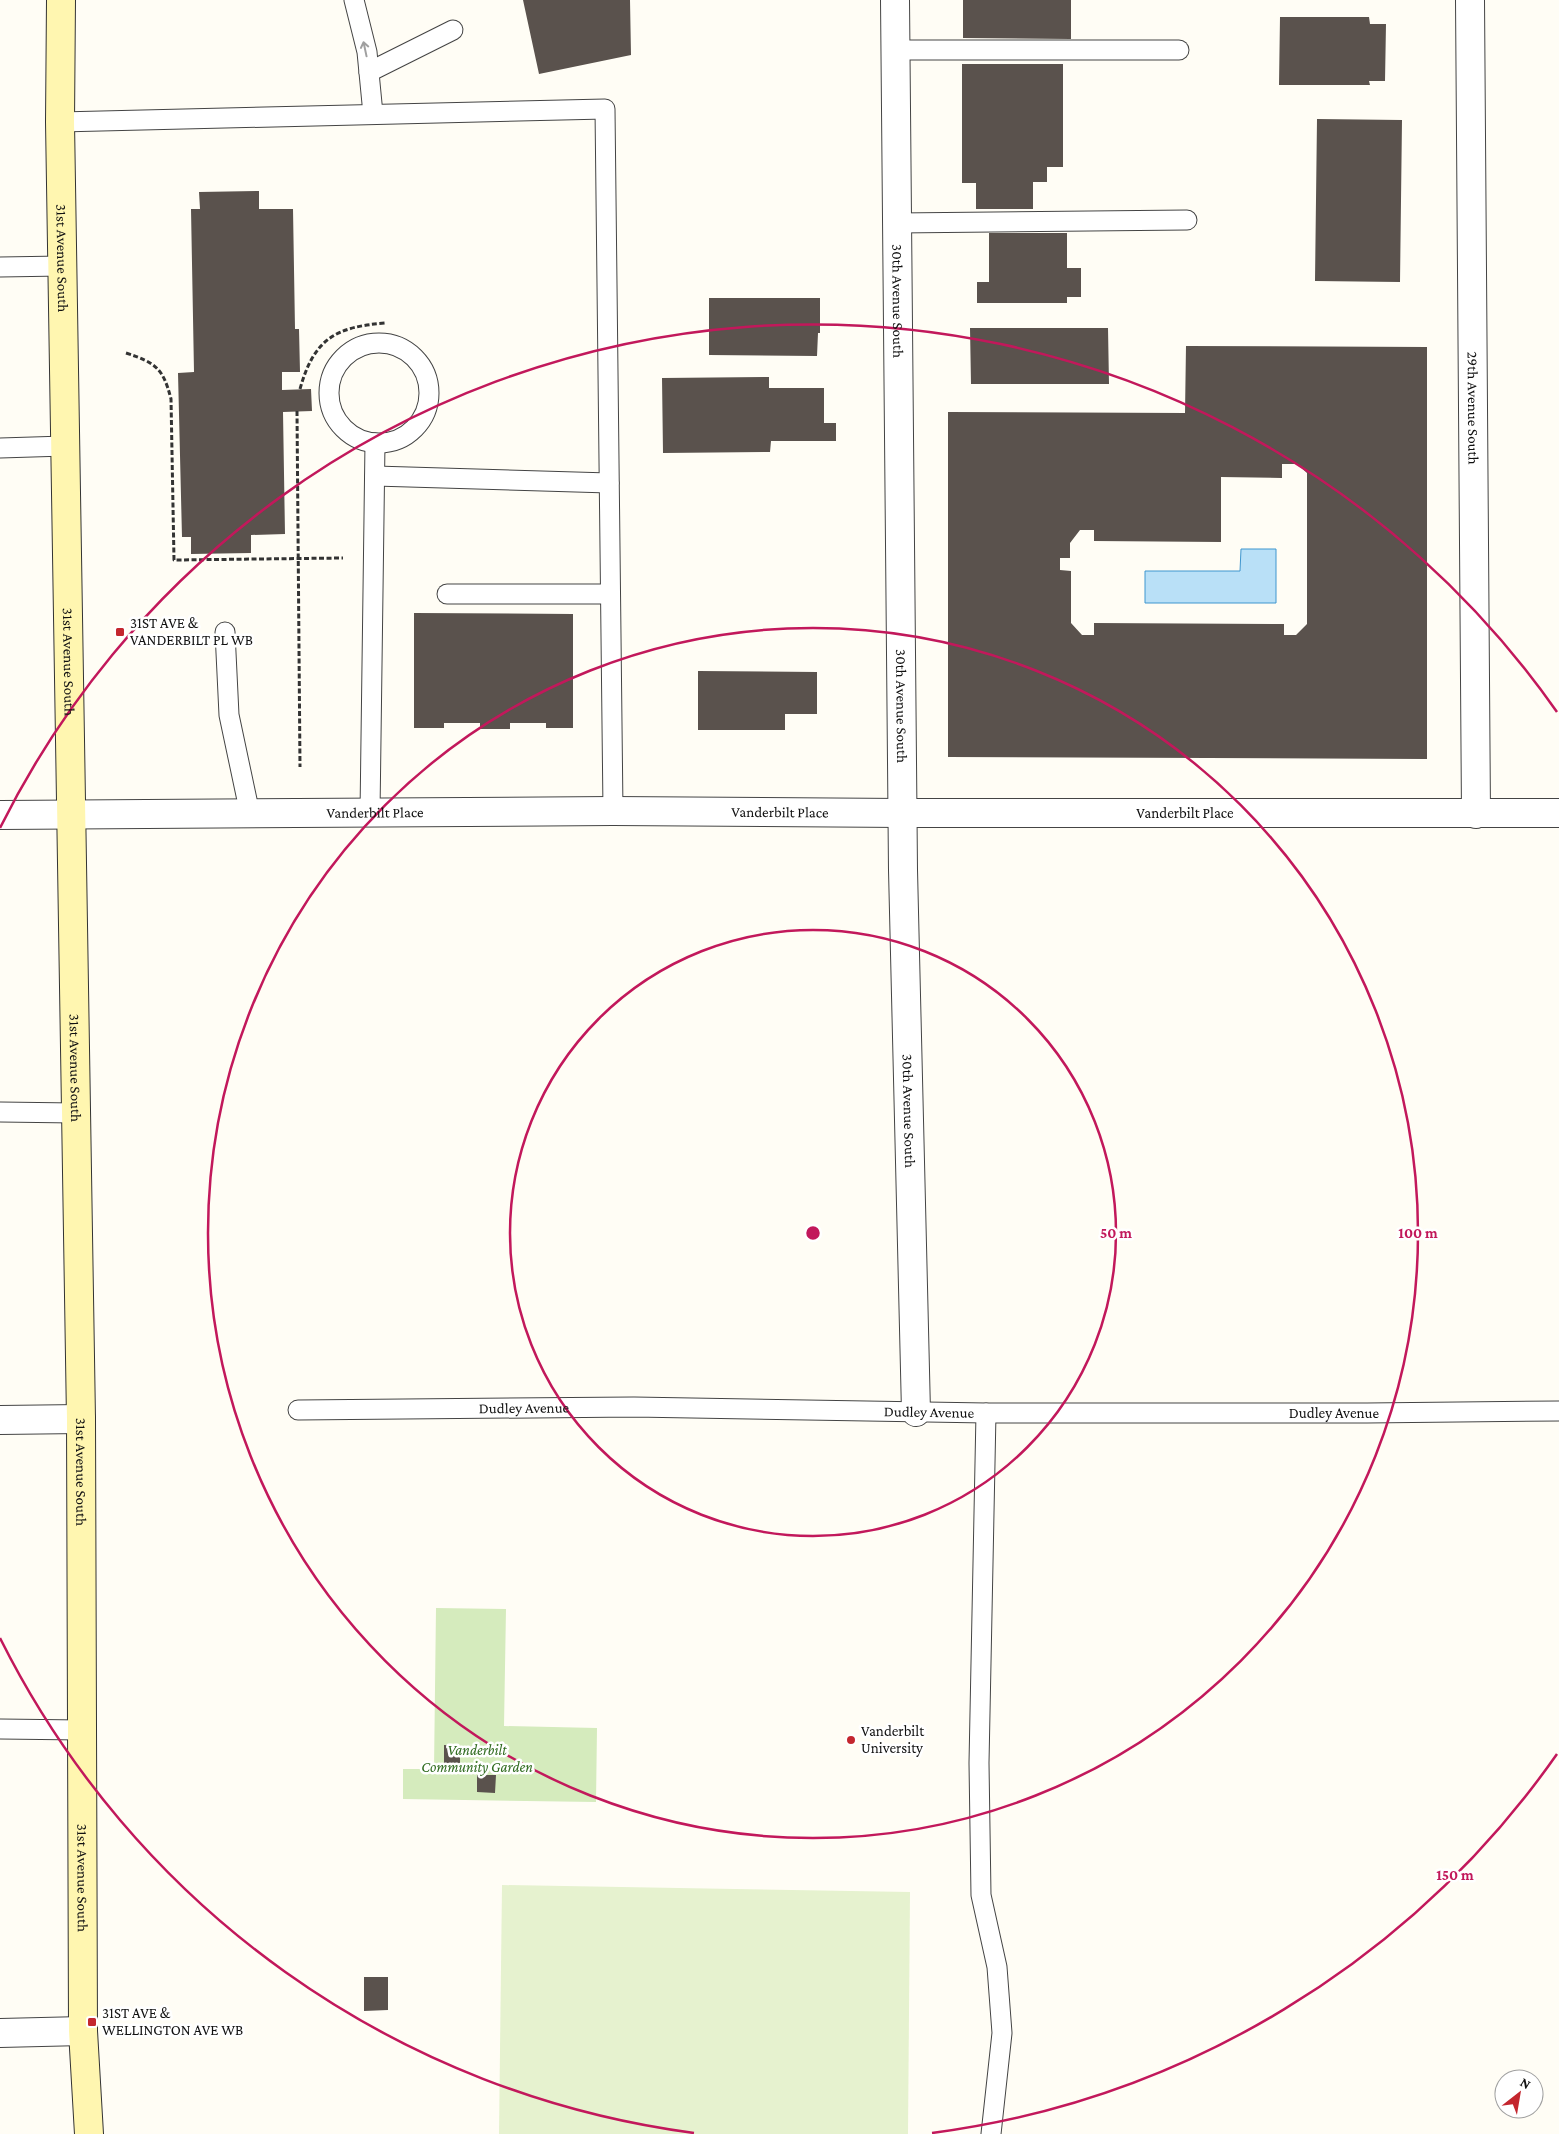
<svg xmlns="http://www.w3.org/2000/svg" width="1559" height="2134" viewBox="0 0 1559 2134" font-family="'Crimson Pro',serif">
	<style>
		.green { fill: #d5ebbd }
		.pitch { fill: #e6f2cf }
		.water { fill: #b9e0f7; stroke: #3f96cf }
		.building { fill: #5a524d; fill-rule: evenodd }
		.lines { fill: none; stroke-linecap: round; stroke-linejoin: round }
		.service-casing { stroke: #444; stroke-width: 21 }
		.minor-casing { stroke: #444; stroke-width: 30 }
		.secondary-casing { stroke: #333; stroke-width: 30 }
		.path { stroke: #333; stroke-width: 3; stroke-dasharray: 5 2.5; stroke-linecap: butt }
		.service { stroke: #fff; stroke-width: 19 }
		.minor { stroke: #fff; stroke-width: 28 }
		.secondary { stroke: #fff6b0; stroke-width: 28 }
		.oneway { stroke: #a0a0a0 }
		.ring { fill: none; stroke: #c2185b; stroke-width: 2.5 }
		.poi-dot { fill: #c4262e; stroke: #fff; stroke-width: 2 }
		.labels { text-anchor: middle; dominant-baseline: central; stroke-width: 5; stroke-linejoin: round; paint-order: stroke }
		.street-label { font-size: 15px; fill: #111; stroke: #fff }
		.poi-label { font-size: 15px; fill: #111; stroke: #fff; text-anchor: start }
		.park-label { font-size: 15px; font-style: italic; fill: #2f6b1f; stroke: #fff }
		.centre { fill: #c2185b; stroke: #fff; stroke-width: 2.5 }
		.ring-label { font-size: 15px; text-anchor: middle; font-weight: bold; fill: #c2185b; stroke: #fff; stroke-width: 5; stroke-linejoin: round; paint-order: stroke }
	</style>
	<rect width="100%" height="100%" fill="#fffdf5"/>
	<path class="green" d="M436 1608 506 1609 504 1726 597 1728 596 1802 403 1799V1769H434Z"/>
	<path class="pitch" d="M502 1885 910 1892 908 2134H499Z"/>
	<path class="water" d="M1241 549H1276V603H1145V571H1240Z"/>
	<path class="building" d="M523 0H630L631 55 539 74Z
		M963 0H1071V39L963 38Z
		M1280 17H1369L1370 24H1386L1385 81H1369L1370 85H1279Z
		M962 64H1063V167H1047V182H1033V209H976V183H962Z
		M1317 119 1402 120 1400 282 1315 281Z
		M259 191V209H293L295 329H299L300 372H282V390L311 389 312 411 283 412 285 534 251 535V553L191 554V537H182L178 373 194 372 191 209H200L199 192Z
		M989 233H1067V268H1081V297H1067V303H977V282H989Z
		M709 298H820V333H818L817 356 709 355Z
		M970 328H1108L1109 384H971Z
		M1186 346 1427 347V759L948 757V412L1185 413ZM1282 464H1297L1307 473V624L1296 635H1284V624L1094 623V635H1082L1071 623V571L1060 570V558H1070V543L1080 530H1094V541L1221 542V477L1282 478Z
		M769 377V388H824V423H836V441H771L770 452 663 453 662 378Z
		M414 613 573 614V728H546V723H510V729H480V723H444V728H414Z
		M698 671 817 672V714H785V730H698Z
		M444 1745 460 1746V1768L444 1767Z
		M477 1775H496L495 1793 477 1792Z
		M364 1977H388V2010L364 2011Z"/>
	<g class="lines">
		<g class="service-casing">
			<g id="service">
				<path d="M354 0 367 52 373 114"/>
				<path d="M896 50H1179"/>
				<path d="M369 72 453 30"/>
				<path d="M60 122 605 109 613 811"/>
				<path d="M897 223 1187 220"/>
				<path d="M0 267 62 266"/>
				<circle cx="379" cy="393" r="50"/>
				<path d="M0 448 65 446"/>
				<path d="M375 476 609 483"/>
				<path d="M447 594H610"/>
				<path d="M225 632 229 715 250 814"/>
				<path d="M370 813 375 443"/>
				<path d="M0 1112 75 1113"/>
				<path id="s1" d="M298 1410 634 1407 986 1413H1367L1559 1411"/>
				<path d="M986 1413 979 1763 981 1895 997 1967 1002 2033 991 2134"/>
				<path d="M0 1729 82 1730"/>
			</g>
		</g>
		<g class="minor-casing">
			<g id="minor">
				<path id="s2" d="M895 0 903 870 916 1412"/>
				<path id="s3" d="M1470 0 1476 814"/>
				<path id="s4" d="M0 815 613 811 903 813H1559"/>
				<path d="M0 1420 81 1419"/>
				<path d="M0 2033 83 2031"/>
			</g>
		</g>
		<g class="secondary-casing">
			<g id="secondary">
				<path id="s5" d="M61 0 60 122 81 1419 83 2031 89 2134"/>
			</g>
		</g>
		<path class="path" d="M126 353C156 363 163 368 171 399L174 560 343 558
			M300 389C314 339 335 327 385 323
			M297 411 300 767"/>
		<use href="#service" class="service"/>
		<use href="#minor" class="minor"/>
		<use href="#secondary" class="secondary"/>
	</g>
	<defs><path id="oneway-shaft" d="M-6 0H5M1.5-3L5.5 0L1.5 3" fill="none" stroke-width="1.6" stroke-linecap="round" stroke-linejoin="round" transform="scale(1.25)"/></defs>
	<use class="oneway" href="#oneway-shaft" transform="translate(365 49) rotate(-102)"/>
	<g class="ring">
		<circle cx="813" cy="1233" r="303"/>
		<circle cx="813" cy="1233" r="605"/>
		<path d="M1557 1754A908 908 0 0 1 932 2133M694 2133A908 908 0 0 1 0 1638M0 828A908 908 0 0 1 1557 712"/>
	</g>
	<g class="poi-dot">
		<rect x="115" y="627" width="10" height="10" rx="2.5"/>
		<circle cx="851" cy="1740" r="5"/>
		<rect x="87" y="2017" width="10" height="10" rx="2.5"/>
	</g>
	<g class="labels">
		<g class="street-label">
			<text stroke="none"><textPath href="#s5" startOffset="258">31st Avenue South</textPath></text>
			<text stroke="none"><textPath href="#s2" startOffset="301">30th Avenue South</textPath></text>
			<text stroke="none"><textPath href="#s3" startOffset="408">29th Avenue South</textPath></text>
			<text stroke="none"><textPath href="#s5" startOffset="662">31st Avenue South</textPath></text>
			<text stroke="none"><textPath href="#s2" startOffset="706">30th Avenue South</textPath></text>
			<text stroke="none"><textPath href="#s4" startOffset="780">Vanderbilt Place</textPath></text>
			<text stroke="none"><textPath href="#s4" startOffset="375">Vanderbilt Place</textPath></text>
			<text stroke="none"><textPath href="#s4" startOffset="1185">Vanderbilt Place</textPath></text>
			<text stroke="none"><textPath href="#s5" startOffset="1068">31st Avenue South</textPath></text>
			<text stroke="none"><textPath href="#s2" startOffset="1111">30th Avenue South</textPath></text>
			<text stroke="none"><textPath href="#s1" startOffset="226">Dudley Avenue</textPath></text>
			<text stroke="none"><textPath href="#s1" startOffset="631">Dudley Avenue</textPath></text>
			<text stroke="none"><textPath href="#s1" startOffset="1036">Dudley Avenue</textPath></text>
			<text stroke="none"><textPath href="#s5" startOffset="1472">31st Avenue South</textPath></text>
			<text stroke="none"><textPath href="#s5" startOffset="1878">31st Avenue South</textPath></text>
		</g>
		<g class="poi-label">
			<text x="130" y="623">31ST AVE &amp;<tspan x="130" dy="17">VANDERBILT PL WB</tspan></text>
			<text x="861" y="1731">Vanderbilt<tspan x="861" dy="17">University</tspan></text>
			<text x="102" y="2013">31ST AVE &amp;<tspan x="102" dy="17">WELLINGTON AVE WB</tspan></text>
		</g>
		<g class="park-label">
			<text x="477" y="1750">Vanderbilt<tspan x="477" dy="17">Community Garden</tspan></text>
		</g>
	</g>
	<circle cx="813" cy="1233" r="8" class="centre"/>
	<g class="ring-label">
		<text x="1116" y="1238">50 m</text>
		<text x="1418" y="1238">100 m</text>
		<text x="1455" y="1880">150 m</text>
	</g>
	<g transform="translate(1519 2094) rotate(31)"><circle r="24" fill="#ffffff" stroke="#a0a0a0"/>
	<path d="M0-4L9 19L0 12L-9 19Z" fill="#c4262e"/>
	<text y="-8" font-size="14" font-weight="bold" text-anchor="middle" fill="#111111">N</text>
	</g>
</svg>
